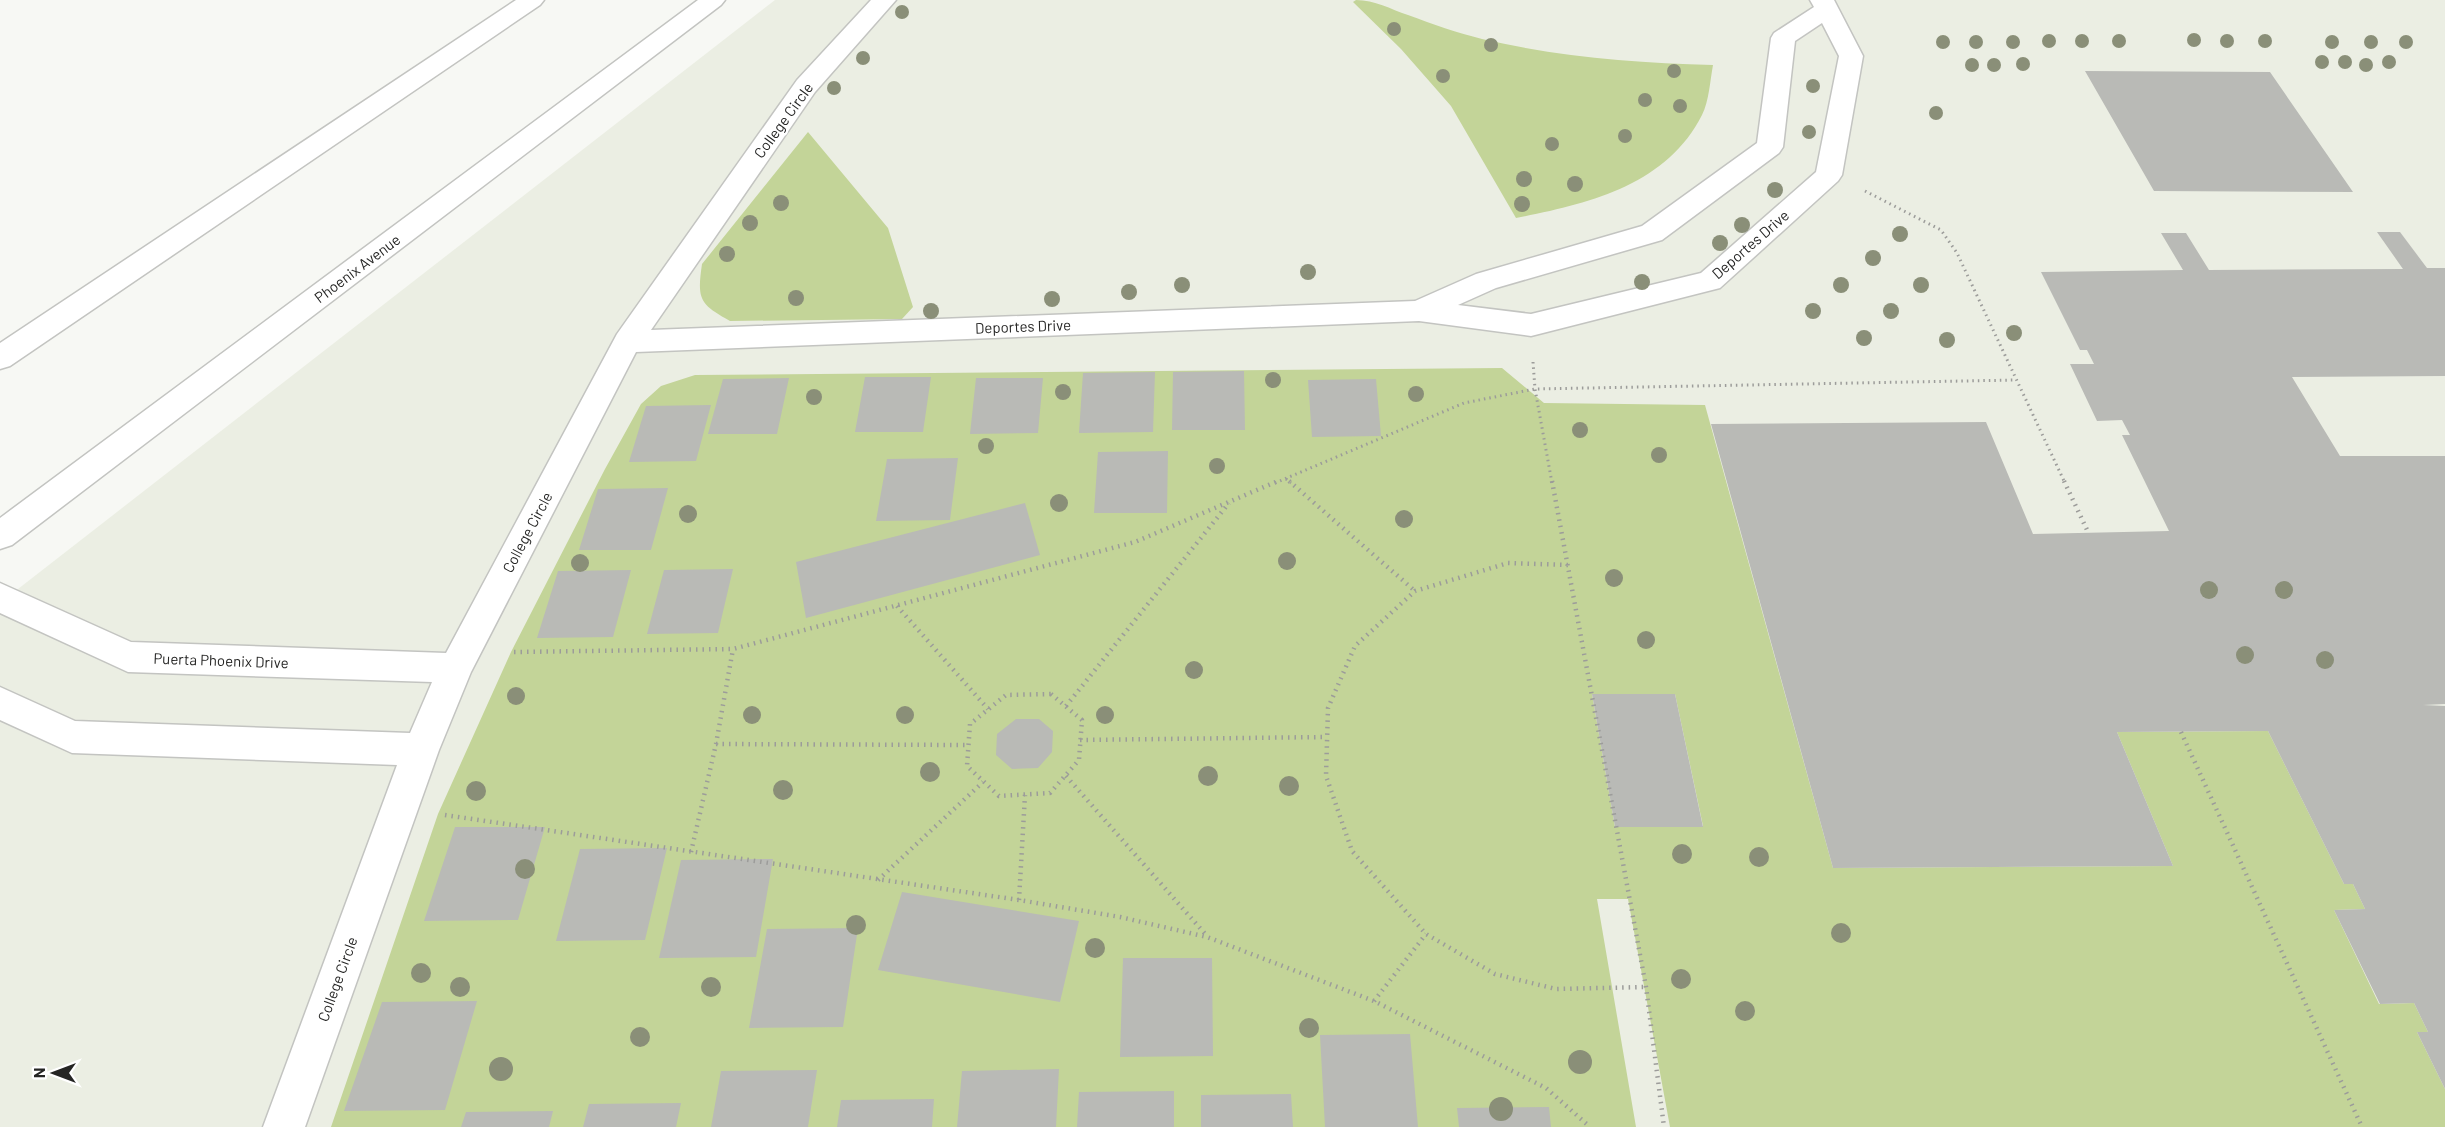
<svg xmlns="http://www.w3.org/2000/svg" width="2445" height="1127" viewBox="0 0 2445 1127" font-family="Barlow,sans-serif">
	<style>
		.built { fill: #ebeee3 }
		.green { fill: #c3d498; fill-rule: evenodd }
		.building { fill: #b9bab6 }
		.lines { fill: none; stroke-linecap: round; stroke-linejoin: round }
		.minor-casing { stroke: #c3c4c1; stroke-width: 3 }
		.path-far1 { stroke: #9c9c9a; stroke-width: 3; stroke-dasharray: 1.5 4; stroke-linecap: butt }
		.path { stroke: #9c9c9a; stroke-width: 4.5; stroke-dasharray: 1.5 5; stroke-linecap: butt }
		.minor { fill: #fff; fill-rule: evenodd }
		.tree { fill: #8a8f78 }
		.labels { text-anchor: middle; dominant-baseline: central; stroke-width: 4.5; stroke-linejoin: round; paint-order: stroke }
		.street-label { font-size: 15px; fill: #252524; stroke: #fff }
	</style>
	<rect width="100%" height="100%" fill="#f7f8f4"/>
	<path class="built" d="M775 0H2445V1127H0V603Z"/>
	<path class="green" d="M1356 0C1375 0 1390 9 1408 15 1432 24 1458 33 1482 39 1559 57 1635 63 1713 65 1710 81 1709 101 1702 115 1666 186 1587 204 1516 218L1451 106 1401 49 1353 2Z
		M808 132 888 228 913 307 902 319 730 321C699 304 697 299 702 264Z
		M1502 368 1544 403 1705 405 1833 868 2173 866 2117 732 2268 731 2344 884H2353L2365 909 2334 910 2379 1004 2414 1003 2428 1032H2417L2445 1089V1127H1670L1628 899H1597L1636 1127H331L438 814 511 652 605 469 641 404 661 386 695 375ZM1592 694H1675L1703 826 1615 827Z"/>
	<path class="building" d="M2085 71 2270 72 2353 192 2154 191Z
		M2377 232H2400L2427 268H2445V376L2292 377 2340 456H2445V704L2423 705 2445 706V1089L2417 1032H2428L2414 1003 2380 1004 2334 910 2365 909 2353 884H2344L2268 731 2117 732 2173 866 1833 868 1711 424 1986 422 2033 534 2169 531 2122 435H2130L2122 420 2097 421 2070 364H2094L2087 350H2080L2041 272 2183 270 2161 233H2186L2209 270 2403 269Z
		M1244 371 1245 430H1172L1173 372Z
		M1155 372 1153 432 1079 433 1083 373Z
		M865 377H931L923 432H855Z
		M789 378 777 434H708L723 379Z
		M976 378H1043L1038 433 970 434Z
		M1376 379 1381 436 1312 437 1308 380Z
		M711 405 696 461 629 462 646 406Z
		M1168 451 1167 513H1094L1098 452Z
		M958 458 950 520 876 521 887 459Z
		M668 488 651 550H579L598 489Z
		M1025 503 1040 555 806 618 796 562Z
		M733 569 718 633 647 634 664 570Z
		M631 570 613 637 537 638 558 571Z
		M1592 694H1675L1703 827H1615Z
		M1016 719H1039L1053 731 1052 752 1038 768 1012 769 996 755 997 734Z
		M455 827H545L518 920 424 921Z
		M667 848 645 940 556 941 580 849Z
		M773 859 756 957 659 958 681 860Z
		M902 892 1079 921 1060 1002 878 970Z
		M858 928 843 1027 749 1028 767 929Z
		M1123 958H1212L1213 1056 1120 1057Z
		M477 1001 445 1110 344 1111 382 1002Z
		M1410 1034 1418 1127H1325L1320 1035Z
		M1059 1069 1056 1127H957L962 1071Z
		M817 1070 808 1127H711L721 1071Z
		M1174 1091V1127H1077L1079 1092Z
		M1291 1094 1293 1127H1201V1095Z
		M934 1099 932 1127H837L841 1100Z
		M681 1103 676 1127H583L589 1104Z
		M1549 1107 1551 1127H1459L1457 1108Z
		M553 1111 549 1127H461L466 1112Z"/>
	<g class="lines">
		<g class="minor-casing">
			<path id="minor" d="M516 0H544L540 5 10 366 0 369V343Z
				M698 0H725L721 5 12 545 0 549V518Z
				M871 0H896L815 92 651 330 1415 301 1476 274 1642 226 1757 143 1771 38 1774 33 1814 7 1810 0H1834L1863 56 1842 175 1838 181 1720 288 1531 336 1419 321 636 352 471 672 439 750 305 1127H263L397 765 72 753 0 720V687L75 721 410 733 432 682 128 672 0 613V583L131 642 446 653 617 334 797 80ZM1822 23 1839 56 1816 172 1701 273 1531 314 1458 305 1496 288 1662 240 1779 153 1783 147 1795 41Z"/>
		</g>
		<path class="path-far1" d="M1865 191 1941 230 1957 253 2065 483
			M1533 362 1535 389 1552 483
			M1286 479 1291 483
			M1275 483 1464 403 1535 389 2016 380"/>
		<path class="path" d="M1289 481 1415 591
			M1552 481 1646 987 1664 1127
			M2064 481 2088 532
			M1568 565 1508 563 1415 591 1355 646 1328 708 1326 776 1352 851 1426 934 1495 974 1556 989 1646 987
			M897 606 988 709
			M514 652 733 649 1135 542 1278 481
			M1051 694 1082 720 1079 760 1050 793 999 796 967 766 970 724 1006 695Z
			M1066 706 1229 503
			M2181 732 2362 1127
			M1080 740 1326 737
			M716 744 968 745
			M1066 776 1207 936
			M445 815 1019 900 1120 917 1207 937 1374 1001 1546 1088 1590 1127
			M691 852 716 744 733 649
			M878 880 983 782
			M1019 900 1025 795
			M1374 1001 1426 934"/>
		<use href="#minor" class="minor"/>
	</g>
	<g class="tree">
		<circle cx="902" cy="12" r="7"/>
		<circle cx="1394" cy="29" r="7"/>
		<circle cx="2194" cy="40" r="7"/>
		<circle cx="2049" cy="41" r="7"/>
		<circle cx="2082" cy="41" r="7"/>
		<circle cx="2119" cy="41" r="7"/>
		<circle cx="2227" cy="41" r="7"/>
		<circle cx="2265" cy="41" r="7"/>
		<circle cx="1943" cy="42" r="7"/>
		<circle cx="1976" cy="42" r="7"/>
		<circle cx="2013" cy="42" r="7"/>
		<circle cx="2332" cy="42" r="7"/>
		<circle cx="2371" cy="42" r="7"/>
		<circle cx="2406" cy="42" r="7"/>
		<circle cx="1491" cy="45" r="7"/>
		<circle cx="863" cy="58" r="7"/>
		<circle cx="2322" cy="62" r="7"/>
		<circle cx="2345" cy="62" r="7"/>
		<circle cx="2389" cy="62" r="7"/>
		<circle cx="2023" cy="64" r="7"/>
		<circle cx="1972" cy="65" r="7"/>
		<circle cx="1994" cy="65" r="7"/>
		<circle cx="2366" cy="65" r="7"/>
		<circle cx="1674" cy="71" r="7"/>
		<circle cx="1443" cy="76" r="7"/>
		<circle cx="1813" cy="86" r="7"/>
		<circle cx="834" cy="88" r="7"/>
		<circle cx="1645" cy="100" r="7"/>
		<circle cx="1680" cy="106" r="7"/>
		<circle cx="1936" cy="113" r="7"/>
		<circle cx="1809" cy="132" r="7"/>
		<circle cx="1625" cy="136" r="7"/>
		<circle cx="1552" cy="144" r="7"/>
		<circle cx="1524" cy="179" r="8"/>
		<circle cx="1575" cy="184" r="8"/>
		<circle cx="1775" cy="190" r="8"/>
		<circle cx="781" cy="203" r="8"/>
		<circle cx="1522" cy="204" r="8"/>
		<circle cx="750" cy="223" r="8"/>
		<circle cx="1742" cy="225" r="8"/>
		<circle cx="1900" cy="234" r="8"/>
		<circle cx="1720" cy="243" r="8"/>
		<circle cx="727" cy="254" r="8"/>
		<circle cx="1873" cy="258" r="8"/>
		<circle cx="1308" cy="272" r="8"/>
		<circle cx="1642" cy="282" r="8"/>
		<circle cx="1182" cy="285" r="8"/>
		<circle cx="1841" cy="285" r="8"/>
		<circle cx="1921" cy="285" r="8"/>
		<circle cx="1129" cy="292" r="8"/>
		<circle cx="796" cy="298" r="8"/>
		<circle cx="1052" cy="299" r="8"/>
		<circle cx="931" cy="311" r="8"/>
		<circle cx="1813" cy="311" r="8"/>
		<circle cx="1891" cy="311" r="8"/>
		<circle cx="2014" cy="333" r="8"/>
		<circle cx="1864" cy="338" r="8"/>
		<circle cx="1947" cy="340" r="8"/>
		<circle cx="1273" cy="380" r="8"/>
		<circle cx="1063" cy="392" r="8"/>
		<circle cx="1416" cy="394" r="8"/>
		<circle cx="814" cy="397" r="8"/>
		<circle cx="1580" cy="430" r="8"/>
		<circle cx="986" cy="446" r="8"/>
		<circle cx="1659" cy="455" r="8"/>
		<circle cx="1217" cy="466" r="8"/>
		<circle cx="1059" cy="503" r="9"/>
		<circle cx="688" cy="514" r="9"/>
		<circle cx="1404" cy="519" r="9"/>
		<circle cx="1287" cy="561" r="9"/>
		<circle cx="580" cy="563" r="9"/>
		<circle cx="1614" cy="578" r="9"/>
		<circle cx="2209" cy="590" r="9"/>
		<circle cx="2284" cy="590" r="9"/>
		<circle cx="1646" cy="640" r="9"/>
		<circle cx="2245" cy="655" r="9"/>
		<circle cx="2325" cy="660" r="9"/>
		<circle cx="1194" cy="670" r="9"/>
		<circle cx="516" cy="696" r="9"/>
		<circle cx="752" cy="715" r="9"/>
		<circle cx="905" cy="715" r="9"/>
		<circle cx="1105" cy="715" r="9"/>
		<circle cx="930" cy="772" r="10"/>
		<circle cx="1208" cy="776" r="10"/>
		<circle cx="1289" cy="786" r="10"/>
		<circle cx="783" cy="790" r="10"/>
		<circle cx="476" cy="791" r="10"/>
		<circle cx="1682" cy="854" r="10"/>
		<circle cx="1759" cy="857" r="10"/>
		<circle cx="525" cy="869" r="10"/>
		<circle cx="856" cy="925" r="10"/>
		<circle cx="1841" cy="933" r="10"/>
		<circle cx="1095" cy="948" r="10"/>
		<circle cx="421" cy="973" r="10"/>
		<circle cx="1681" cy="979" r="10"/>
		<circle cx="460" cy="987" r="10"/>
		<circle cx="711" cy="987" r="10"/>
		<circle cx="1745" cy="1011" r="10"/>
		<circle cx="1309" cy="1028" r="10"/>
		<circle cx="640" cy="1037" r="10"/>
		<circle cx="1580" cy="1062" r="12"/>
		<circle cx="501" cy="1069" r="12"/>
		<circle cx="1501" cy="1109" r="12"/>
	</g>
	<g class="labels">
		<g class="street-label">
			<text transform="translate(783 120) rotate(-54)">College Circle</text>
			<text transform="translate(1750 244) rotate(-41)">Deportes Drive</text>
			<text transform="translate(357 268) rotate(-37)">Phoenix Avenue</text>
			<text transform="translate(1023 326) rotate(-2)">Deportes Drive</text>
			<text transform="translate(527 532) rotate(-62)">College Circle</text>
			<text transform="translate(221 660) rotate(2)">Puerta Phoenix Drive</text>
			<text transform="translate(337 979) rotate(-70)">College Circle</text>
		</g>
	</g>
	<g transform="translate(54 1073) rotate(270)" stroke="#ffffff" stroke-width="4.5" paint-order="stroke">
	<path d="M0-4.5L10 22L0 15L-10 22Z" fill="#252524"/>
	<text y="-9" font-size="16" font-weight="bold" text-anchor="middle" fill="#252524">N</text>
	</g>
</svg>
